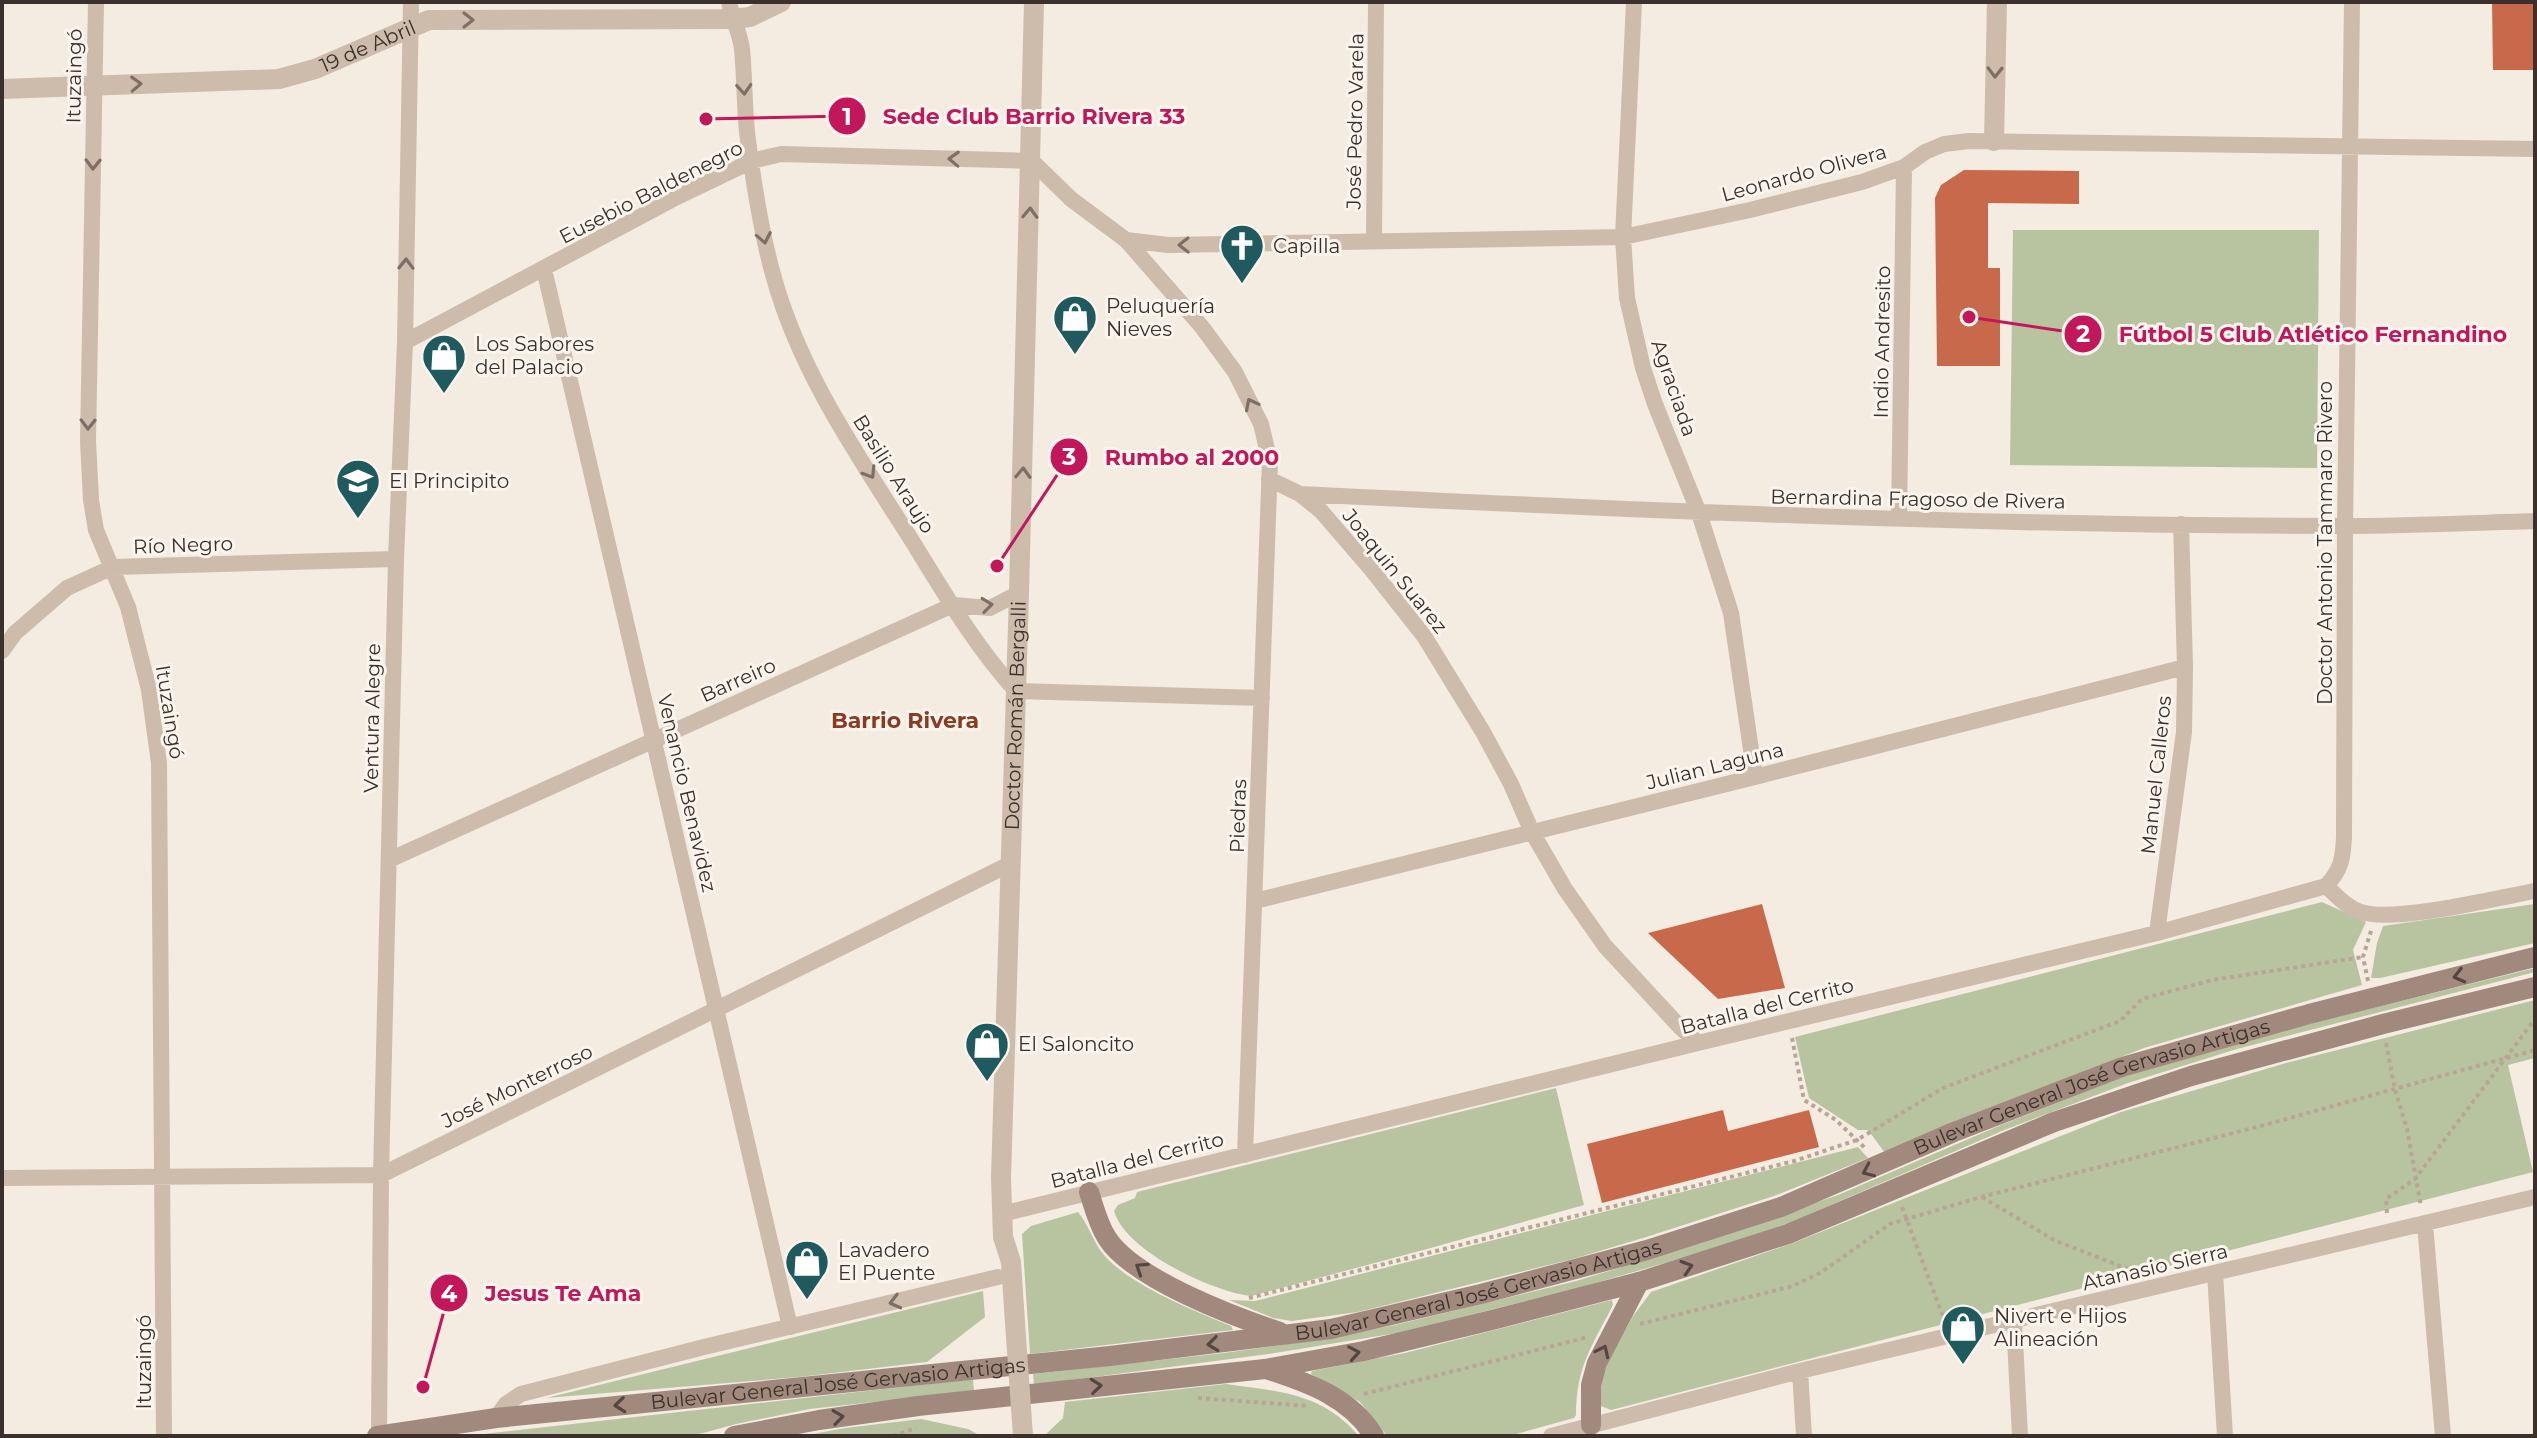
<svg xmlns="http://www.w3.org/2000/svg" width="2537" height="1438" viewBox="0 0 2537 1438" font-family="Montserrat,sans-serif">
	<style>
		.green { fill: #b8c4a0 }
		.building { fill: #c8694b }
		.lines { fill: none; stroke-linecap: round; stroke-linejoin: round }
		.path { stroke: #b9a596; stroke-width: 4; stroke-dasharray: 4 4; stroke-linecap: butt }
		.minor { stroke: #cdbbac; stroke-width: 16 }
		.tertiary { stroke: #cdbbac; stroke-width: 20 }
		.secondary { stroke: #a18a7d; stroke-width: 20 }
		.tertiary-bridge { stroke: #cdbbac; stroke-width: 20 }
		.oneway { stroke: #7d6f65 }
		.oneway2 { stroke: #544640 }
		.labels { text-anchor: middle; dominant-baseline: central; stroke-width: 6; stroke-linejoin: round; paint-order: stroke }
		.street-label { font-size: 20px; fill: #3b302b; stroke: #fbf5ee }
		.poi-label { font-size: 20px; fill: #3b302b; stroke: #fbf5ee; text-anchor: start }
		.neighbourhood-label { font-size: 22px; font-weight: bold; fill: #8c3b22; stroke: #fbf5ee }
		.leader { fill: none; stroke: #c2185b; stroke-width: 3 }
		.callout-dot { fill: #c2185b; stroke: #fbf5ee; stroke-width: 3 }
		.mark-label { font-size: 24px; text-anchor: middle; font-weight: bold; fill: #fff }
		.callout-label { font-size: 22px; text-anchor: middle; font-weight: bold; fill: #c2185b; stroke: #fbf5ee; stroke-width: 6; stroke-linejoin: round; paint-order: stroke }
	</style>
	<rect width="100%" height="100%" fill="#f4ebe1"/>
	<path class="green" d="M2013 230H2319L2317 468 2010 465Z
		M2322 902 2366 922 2353 950 2362 985 2144 1048 1954 1122 1885 1153 1868 1130H1858L1809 1098 1795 1037Z
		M2535 904V943L2380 978H2371L2377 943 2383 926Z
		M2535 968V972L2237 1049 2128 1083 2002 1131 1789 1223 1696 1254 1578 1288 1397 1333 1275 1353 1034 1385 1033 1374 1224 1353 1323 1339 1395 1325 1576 1281 1694 1245 1838 1195 2001 1125 2127 1075 2235 1042Z
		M2535 1000V1058L2508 1065 2533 1172 1611 1410 1601 1406 1599 1389 1608 1362 1633 1316 1651 1292 1793 1243 2121 1112 2286 1063Z
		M1556 1088 1584 1205 1427 1249 1251 1296C1213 1292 1125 1251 1114 1211L1118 1205 1135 1198 1137 1192Z
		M1858 1147 1868 1158 1774 1196 1643 1238 1573 1259 1358 1312 1292 1321 1273 1318 1229 1300 1255 1301Z
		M1078 1212C1089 1225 1093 1242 1104 1255 1131 1286 1193 1310 1231 1326L1233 1330 1030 1354 1022 1234 1031 1226Z
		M983 1291 985 1317 927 1362 799 1377 546 1398Z
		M1612 1300 1613 1305C1592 1346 1576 1367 1576 1415L1574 1418 1509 1436H1387L1360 1402 1311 1374 1312 1371 1405 1353Z
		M973 1379 974 1391 810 1409 736 1424 692 1436H466Z
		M1226 1384C1280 1392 1321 1392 1359 1436H1044L1063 1418 1065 1402Z
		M921 1419 968 1429 981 1436H802L845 1428Z"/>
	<path class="building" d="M2492 2H2535V70H2493Z
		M1964 170 2079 171V204L1988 203V268H2000V366H1937L1935 198 1941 185Z
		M1762 904 1785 988 1718 999 1648 933Z
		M1723 1110 1728 1131 1809 1110 1819 1147 1602 1203 1587 1144Z"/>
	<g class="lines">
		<path class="path" d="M2368 981 2363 957 2371 931
			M1792 1038 1804 1100 1836 1120 1866 1149
			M2386 1043 2395 1090 2407 1129 2421 1206
			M1982 1197 2054 1240 2135 1272
			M1902 1207 1944 1319
			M2387 1213 2386 1199 2415 1179 2535 1019
			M1249 1298 1794 1161 1857 1140 1943 1088 2120 1021 2142 999 2212 980 2363 957
			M1640 1324 1793 1286 1820 1273 1890 1224 1907 1219 1981 1197 2261 1126 2535 1050
			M1364 1394 1588 1337
			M1198 1398 1309 1406
			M893 1436 916 1428"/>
		<path class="minor" d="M96 2 88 441 91 500 96 530 128 607 149 690 159 763 164 1436
			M729 2C732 18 740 33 742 49 745 79 744 110 748 140 754 186 761 233 774 278 800 372 857 454 909 536 942 589 974 645 1016 691L1262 698
			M1634 2 1623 237 1627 298 1643 368 1655 404 1699 513 1731 613 1755 777
			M1126 240 1168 245 1623 237 1750 210 1862 182 1904 167 1925 152 1944 144 1969 141 2535 149
			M1374 240 1376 2
			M544 269 790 1327
			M405 342 677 197 752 161 781 154 1032 161 1071 199 1126 240 1202 327 1235 372 1261 424 1270 462 1245 1155
			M1269 479 1300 494 1321 511 1371 569 1424 636 1483 732 1511 784 1532 832 1565 889 1605 946 1680 1027 1698 1043
			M1300 494C1647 511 1995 526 2343 526 2407 526 2471 523 2535 521
			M1899 519 1904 167
			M2 651 15 633 67 588 113 567 396 559
			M389 860 953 605 990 608 1019 593
			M2326 886C2337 896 2346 907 2361 912 2395 923 2496 898 2535 891
			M1255 901 1755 777 2185 667
			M2157 933 2184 732 2185 667 2181 524
			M2 1178 381 1175 1010 864
			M1002 1214 1698 1043 2157 933 2326 886C2341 870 2343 859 2344 837L2345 526 2352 2
			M2425 1224 2443 1436
			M2215 1273 2225 1436
			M2014 1321 2020 1436
			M1800 1371 1804 1436
			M496 1418 506 1404 521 1394 704 1347 998 1277
			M379 1436 381 1175 396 559 405 342 411 2
			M1551 1436 1800 1371 2535 1197"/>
		<g class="tertiary">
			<path id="s1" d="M2 89 279 79 315 69 429 20 732 19 750 17 781 2"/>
			<path d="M1994 141 1997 2"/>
			<path id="s2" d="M1014 1308 1011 1262 1003 1237 1001 1178 1019 593 1034 2"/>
		</g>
		<g class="secondary">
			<path d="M1089 1192C1094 1207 1098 1224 1107 1238 1133 1279 1235 1317 1280 1332"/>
			<path d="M1269 1370C1309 1383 1351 1398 1374 1436"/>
			<path d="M1591 1425V1385L1597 1363 1639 1282"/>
			<path id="s3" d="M377 1436 496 1418 1110 1356 1331 1329 1481 1294 1647 1250 1781 1207 1954 1132 2122 1067 2309 1014 2535 957"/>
			<path d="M734 1436 819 1420 918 1406 1265 1369 1364 1351 1492 1320 1639 1282 1788 1234 2054 1122 2191 1076 2383 1024 2535 987"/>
		</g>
		<path class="tertiary-bridge" d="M1014 1308 1023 1436"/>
	</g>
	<defs><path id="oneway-chevron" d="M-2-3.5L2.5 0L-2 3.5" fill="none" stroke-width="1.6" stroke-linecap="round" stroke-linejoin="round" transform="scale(2)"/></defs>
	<g class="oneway">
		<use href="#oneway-chevron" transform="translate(468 20)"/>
		<use href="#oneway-chevron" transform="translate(1995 72) rotate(91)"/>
		<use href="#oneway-chevron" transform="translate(136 84) rotate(-2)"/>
		<use href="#oneway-chevron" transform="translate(744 89) rotate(86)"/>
		<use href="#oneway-chevron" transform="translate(954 159) rotate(-178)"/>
		<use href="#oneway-chevron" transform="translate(93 164) rotate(91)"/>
		<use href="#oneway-chevron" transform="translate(1030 213) rotate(-88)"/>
		<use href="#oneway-chevron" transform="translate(764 238) rotate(79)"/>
		<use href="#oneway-chevron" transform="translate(1184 245) rotate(179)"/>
		<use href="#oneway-chevron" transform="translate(406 264) rotate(-89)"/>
		<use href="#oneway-chevron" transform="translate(1251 404) rotate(-117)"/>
		<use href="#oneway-chevron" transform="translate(88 424) rotate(91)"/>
		<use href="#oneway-chevron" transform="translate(870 473) rotate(58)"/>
		<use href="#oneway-chevron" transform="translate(1023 473) rotate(-88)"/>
		<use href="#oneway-chevron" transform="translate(987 605) rotate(-7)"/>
		<use href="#oneway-chevron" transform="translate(895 1302) rotate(166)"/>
	</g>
	<g class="oneway2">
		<use href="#oneway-chevron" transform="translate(2459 976) rotate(166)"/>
		<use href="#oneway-chevron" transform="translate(1868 1171) rotate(156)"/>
		<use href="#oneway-chevron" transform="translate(1687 1267) rotate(-17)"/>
		<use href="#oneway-chevron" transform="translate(1141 1268) rotate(-147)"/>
		<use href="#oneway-chevron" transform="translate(1213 1344) rotate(173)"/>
		<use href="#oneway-chevron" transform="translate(1603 1351) rotate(-65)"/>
		<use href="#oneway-chevron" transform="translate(1354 1353) rotate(-10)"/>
		<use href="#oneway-chevron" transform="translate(1096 1386) rotate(-6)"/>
		<use href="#oneway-chevron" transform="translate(620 1405) rotate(174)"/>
		<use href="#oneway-chevron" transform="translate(838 1417) rotate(-8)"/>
	</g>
	<defs>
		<g id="church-pin" transform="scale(2.3)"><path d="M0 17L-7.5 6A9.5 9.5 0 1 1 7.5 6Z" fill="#1f5a5e" stroke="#fbf5ee"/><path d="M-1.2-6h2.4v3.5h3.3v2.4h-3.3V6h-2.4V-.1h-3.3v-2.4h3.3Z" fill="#fff"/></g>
		<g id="shop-pin" transform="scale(2.3)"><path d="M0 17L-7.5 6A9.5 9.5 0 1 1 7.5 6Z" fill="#1f5a5e" stroke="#fbf5ee"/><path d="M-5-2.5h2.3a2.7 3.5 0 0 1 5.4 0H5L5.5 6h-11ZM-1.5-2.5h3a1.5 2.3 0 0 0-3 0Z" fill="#fff"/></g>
		<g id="school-pin" transform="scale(2.3)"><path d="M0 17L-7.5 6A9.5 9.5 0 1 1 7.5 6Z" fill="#1f5a5e" stroke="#fbf5ee"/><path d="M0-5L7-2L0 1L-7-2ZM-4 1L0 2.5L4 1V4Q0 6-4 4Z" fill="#fff"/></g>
	</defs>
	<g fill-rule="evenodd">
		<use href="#church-pin" x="1242" y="246"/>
		<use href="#shop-pin" x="1075" y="317"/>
		<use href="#shop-pin" x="444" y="356"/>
		<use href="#school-pin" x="358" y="481"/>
		<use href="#shop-pin" x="987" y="1044"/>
		<use href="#shop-pin" x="807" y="1262"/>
		<use href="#shop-pin" x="1963" y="1327"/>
	</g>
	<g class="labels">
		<g class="street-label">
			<text stroke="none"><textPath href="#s1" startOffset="372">19 de Abril</textPath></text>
			<text transform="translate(74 76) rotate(-89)">Ituzaingó</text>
			<text transform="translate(1355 121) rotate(-89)">José Pedro Varela</text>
			<text transform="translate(1804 173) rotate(-15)">Leonardo Olivera</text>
			<text transform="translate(651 192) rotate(-27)">Eusebio Baldenegro</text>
			<text transform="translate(1882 342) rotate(-89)">Indio Andresito</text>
			<text transform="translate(1674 388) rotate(71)">Agraciada</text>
			<text transform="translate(894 474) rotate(58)">Basilio Araujo</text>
			<text transform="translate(1918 499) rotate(1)">Bernardina Fragoso de Rivera</text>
			<text transform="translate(2325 543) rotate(-90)">Doctor Antonio Tammaro Rivero</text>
			<text transform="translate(183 545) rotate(-2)">Río Negro</text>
			<text transform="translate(1395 571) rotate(51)">Joaquin Suarez</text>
			<text transform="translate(738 680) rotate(-24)">Barreiro</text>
			<text transform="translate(170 712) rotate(81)">Ituzaingó</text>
			<text stroke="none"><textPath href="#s2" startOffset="594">Doctor Román Bergalli</textPath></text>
			<text transform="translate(372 718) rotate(-89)">Ventura Alegre</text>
			<text transform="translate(1715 766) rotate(-14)">Julian Laguna</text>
			<text transform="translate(2156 775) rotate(-84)">Manuel Calleros</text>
			<text transform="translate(687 793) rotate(77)">Venancio Benavidez</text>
			<text transform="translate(1238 816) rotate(-88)">Piedras</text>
			<text transform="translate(1767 1006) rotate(-14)">Batalla del Cerrito</text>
			<text transform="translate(517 1086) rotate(-26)">José Monterroso</text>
			<text stroke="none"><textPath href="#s3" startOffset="1760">Bulevar General José Gervasio Artigas</textPath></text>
			<text transform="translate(1137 1160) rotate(-14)">Batalla del Cerrito</text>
			<text transform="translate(2155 1267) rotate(-13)">Atanasio Sierra</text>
			<text stroke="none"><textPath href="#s3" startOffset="1112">Bulevar General José Gervasio Artigas</textPath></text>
			<text transform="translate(144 1362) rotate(-90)">Ituzaingó</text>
			<text stroke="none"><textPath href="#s3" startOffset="464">Bulevar General José Gervasio Artigas</textPath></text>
		</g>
		<g class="poi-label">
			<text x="1273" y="246">Capilla</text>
			<text x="1106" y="306">Peluquería<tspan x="1106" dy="23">Nieves</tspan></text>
			<text x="475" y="344">Los Sabores<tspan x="475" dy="23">del Palacio</tspan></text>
			<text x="389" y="481">El Principito</text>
			<text x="1018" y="1044">El Saloncito</text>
			<text x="838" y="1250">Lavadero<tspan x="838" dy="23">El Puente</tspan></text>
			<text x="1994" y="1316">Nivert e Hijos<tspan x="1994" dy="23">Alineación</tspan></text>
		</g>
		<g class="neighbourhood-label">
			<text x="905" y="720">Barrio Rivera</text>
		</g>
	</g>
	<path class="leader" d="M706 119L847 116M1969 317L2083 334M997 566L1069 457M423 1387L449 1293"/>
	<g class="callout-dot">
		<circle cx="706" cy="119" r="8"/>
		<circle cx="1969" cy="317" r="8"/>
		<circle cx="997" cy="566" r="8"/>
		<circle cx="423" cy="1387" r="8"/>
		<circle cx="847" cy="116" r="20"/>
		<circle cx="2083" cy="334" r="20"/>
		<circle cx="1069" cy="457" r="20"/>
		<circle cx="449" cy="1293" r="20"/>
	</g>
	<g class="mark-label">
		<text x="847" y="125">1</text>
		<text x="2083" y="342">2</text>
		<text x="1069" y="465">3</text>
		<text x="449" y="1302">4</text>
	</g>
	<g class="callout-label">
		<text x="1034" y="124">Sede Club Barrio Rivera 33</text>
		<text x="2313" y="342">Fútbol 5 Club Atlético Fernandino</text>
		<text x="1192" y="465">Rumbo al 2000</text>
		<text x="563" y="1301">Jesus Te Ama</text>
	</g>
	<rect width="2537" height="1438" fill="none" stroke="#3b302b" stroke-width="8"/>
</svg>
